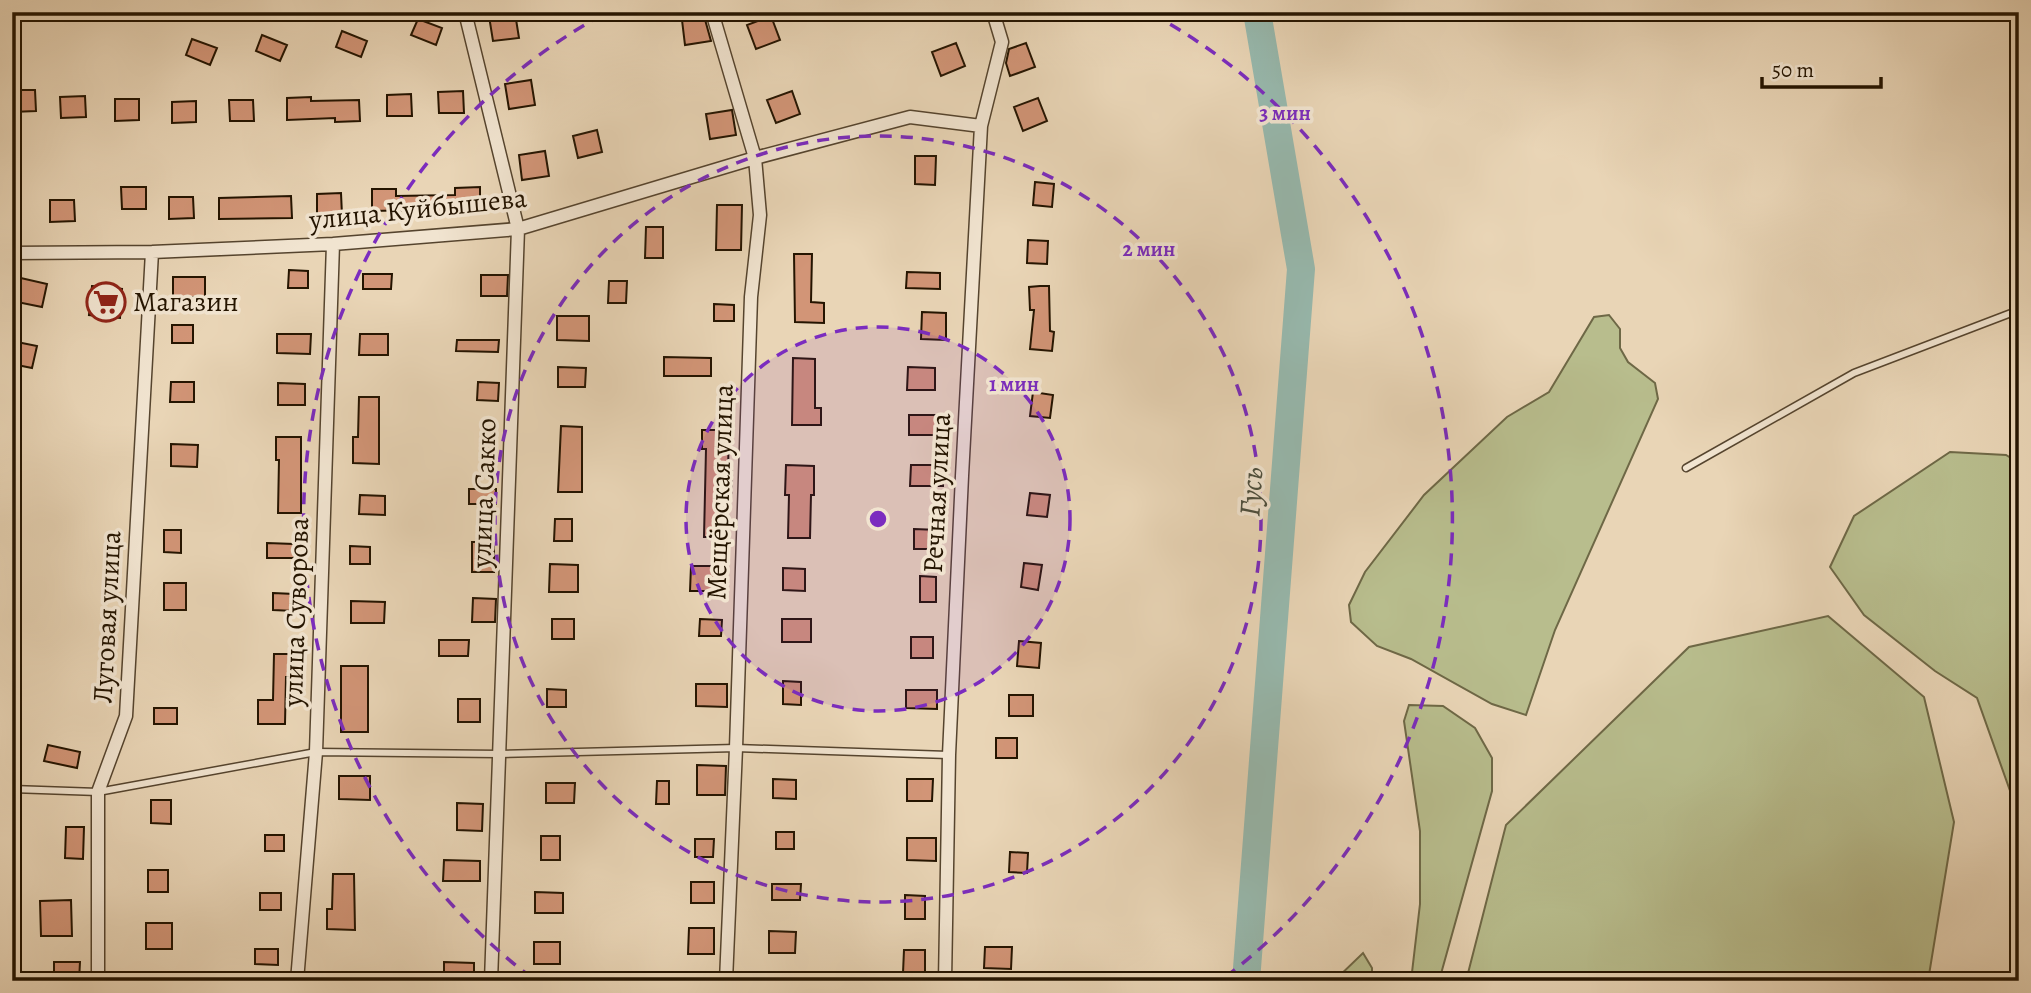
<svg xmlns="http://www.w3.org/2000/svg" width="2031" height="993" viewBox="0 0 2031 993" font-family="Alegreya,serif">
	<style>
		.green { fill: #b8bd8d; stroke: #6e6846; stroke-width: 2 }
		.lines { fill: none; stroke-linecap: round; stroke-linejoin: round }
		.river { stroke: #97b9ae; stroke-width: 28 }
		.building { fill: #d29577; stroke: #241400; stroke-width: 2 }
		.service-casing { stroke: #55442e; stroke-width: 9 }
		.minor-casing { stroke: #55442e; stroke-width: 15 }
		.service { stroke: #f1e4d0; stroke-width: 6 }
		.minor { stroke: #f1e4d0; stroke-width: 12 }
		.ring { fill: none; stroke: #7b2cbf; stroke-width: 3.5; stroke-dasharray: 12 9 }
		.labels { text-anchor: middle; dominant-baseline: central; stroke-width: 7; stroke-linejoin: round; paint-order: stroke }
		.street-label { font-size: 28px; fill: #241400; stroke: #f1e4d0 }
		.poi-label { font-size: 28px; fill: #241400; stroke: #f1e4d0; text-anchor: start }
		.water-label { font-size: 30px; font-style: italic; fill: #4c4e3d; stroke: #f1e4d0 }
		.centre { fill: #7b2cbf; stroke: #f1e4d0; stroke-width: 3.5 }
		.ring-label { font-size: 21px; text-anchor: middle; font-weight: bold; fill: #7b2cbf; stroke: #f1e4d0; stroke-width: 7; stroke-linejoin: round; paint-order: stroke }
	</style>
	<rect width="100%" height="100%" fill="#e9d5b6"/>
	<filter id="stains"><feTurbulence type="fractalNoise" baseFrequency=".00286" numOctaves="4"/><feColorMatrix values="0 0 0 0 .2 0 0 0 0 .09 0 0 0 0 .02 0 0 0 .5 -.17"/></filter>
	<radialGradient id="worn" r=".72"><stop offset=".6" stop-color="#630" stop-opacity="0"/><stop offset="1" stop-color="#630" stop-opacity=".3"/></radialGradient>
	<path class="green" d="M1609 315 1620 329V348L1628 362 1655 383 1658 399 1555 630 1526 715 1492 704 1411 659 1377 646 1351 622 1349 605 1365 572 1424 495 1507 417 1549 392 1594 317Z
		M1950 452 2006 455 2019 463V816L1977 698 1935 671 1864 615 1830 567 1854 516Z
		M1828 616 1924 697 1954 822 1928 981H1466L1506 825 1689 647Z
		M1409 705 1443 706 1475 728 1492 758V791L1439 981H1411L1420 904V831L1404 721Z
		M1363 953 1372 968V981H1334Z"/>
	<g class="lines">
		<path class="river" d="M1246 981 1301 269 1257 12"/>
	</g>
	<path class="building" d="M515 13 519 38 493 41 489 16Z
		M704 16 711 41 685 45 682 20Z
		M771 16 780 40 756 49 747 25Z
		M418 19 442 28 436 45 411 35Z
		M342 31 367 41 361 57 336 47Z
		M262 35 287 45 280 61 256 51Z
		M192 39 217 48 210 65 186 55Z
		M956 43 965 66 941 76 932 52Z
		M1026 43 1035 67 1010 76 1006 63 1009 49Z
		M531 80 535 105 509 109 505 84Z
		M12 90H35L36 111 12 112Z
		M463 91 464 113H439L438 92Z
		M792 91 800 114 776 123 767 100Z
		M411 94 412 116H387V95Z
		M85 96 86 117 61 118 60 97Z
		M311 97V101L359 100 360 121 335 122V118L287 120V98Z
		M1038 98 1047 121 1023 131 1014 107Z
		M115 99H139V120L115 121Z
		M229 100H253L254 121H230Z
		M196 101V122L172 123V102Z
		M732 110 736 135 710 139 706 114Z
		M597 130 602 152 578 158 573 136Z
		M545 151 549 176 522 180 519 155Z
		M915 156H936L935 185 915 184Z
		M1035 182 1054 184 1052 207 1033 205Z
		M121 187H146V209H122Z
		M480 187V209L443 210V217H419L418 210 372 211V189H396V196L455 195V188Z
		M341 193 342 215H317V194Z
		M291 196 292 218 219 219V198Z
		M169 197H193L194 218 169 219Z
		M50 200H74L75 221 50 222Z
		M717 205H742L741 250H716Z
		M646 227H663V258H645Z
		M1028 240 1048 241 1047 264 1027 263Z
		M794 254H812L811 302 824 303V323L795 322Z
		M289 270 308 271V288H288Z
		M907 272 940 273V289L906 288Z
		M363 274H392L391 289H363Z
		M481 275H508L507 296H481Z
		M12 276 47 284 42 307 12 301Z
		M173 277H205V297H173Z
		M609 281H627L626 303H608Z
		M92 286 122 289 120 318 89 315Z
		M1040 286H1049L1050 331 1054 332 1052 351 1030 349 1034 310H1030L1029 287Z
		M714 304 734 305V321H714Z
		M922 312 946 313V340L921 339Z
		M557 316H589V341L557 340Z
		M172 325H193V343H172Z
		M277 334H311L310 354 277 353Z
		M360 334H388V355H359Z
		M457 340H499L498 352 456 351Z
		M12 341 37 346 32 368 12 364Z
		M664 357 711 358V376H664Z
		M793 358 815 359V408H821V425H792Z
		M558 367 586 368 585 387H558Z
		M908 367 935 368V390H907Z
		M171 382H194V402H170Z
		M478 382 499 383 498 401 477 400Z
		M278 383 305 384V405H278Z
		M1033 392 1053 395 1050 418 1030 416Z
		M359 397H379V464L353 463V437H358Z
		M909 415H943V435H909Z
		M561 426 582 427V492H558Z
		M702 430H729L728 471H732L731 499H723V537H704L706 449H702Z
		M276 437H301V513H278L279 460H276Z
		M171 444 198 445 197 467 171 466Z
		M786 465 814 466V495H811L810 538H788L789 495H785Z
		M911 465H943V486H910Z
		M469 489H496V504H469Z
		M1030 493 1050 495 1047 517 1027 515Z
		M360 495 385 496V515L359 514Z
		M555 519H572V541H554Z
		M914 529 938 530V549H914Z
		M164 530H181V553L164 552Z
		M472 542H494V572H472Z
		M267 543 294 544V558H267Z
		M350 546 370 547V564H350Z
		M1024 563 1042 565 1038 590 1021 587Z
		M550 564 578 565V592H549Z
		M691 566H724V591H690Z
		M783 568 805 569V591L783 590Z
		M920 576 936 577V602H920Z
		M164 583H186V610H164Z
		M273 593 294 594V611L273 610Z
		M473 598 496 599 495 622H472Z
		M351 601 385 602 384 623H351Z
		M552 619H574V639H552Z
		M700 619 722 620 721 636H699Z
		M782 619H811V642H782Z
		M911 637H933V658H911Z
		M439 640H469L468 656H439Z
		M1019 641 1041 643 1039 668 1017 666Z
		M274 654H293L292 677H286L285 724H258V700H273Z
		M341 666H368V732H341Z
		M783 681 801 682V705L783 704Z
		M696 684H727V707L696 706Z
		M547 689 566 690V707H547Z
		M906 690H937V709L906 708Z
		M1009 695H1033V716H1009Z
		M458 699H480V722H458Z
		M154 708H177V724H154Z
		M996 738H1017V758H996Z
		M48 745 80 752 77 768 44 761Z
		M697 765 726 766 725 795H697Z
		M339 776H370V800L339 799Z
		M773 779 796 780V799L773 798Z
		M907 779H933L932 801H907Z
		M657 781H669V804H656Z
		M546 783H575L574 803H546Z
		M151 800H171V824L151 823Z
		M457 803 483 804 482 831 457 830Z
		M66 827H84L83 859 65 858Z
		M776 832H794V849H776Z
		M265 835H284V851H265Z
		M541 836H560V860H541Z
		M907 838H936V861L907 860Z
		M695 839H714L713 857H695Z
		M1010 852 1028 853 1027 873 1009 872Z
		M444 860 480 861V881H443Z
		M148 870H168V892H148Z
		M333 874H354L355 930 327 929V909H332Z
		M691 882H714V903H691Z
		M772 884H801L800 900H772Z
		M535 892 563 893V913H535Z
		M260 893H281V910H260Z
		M905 895 925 896V919H905Z
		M71 900 72 936H41L40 901Z
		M146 923H172V949H146Z
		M689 928H714V954H688Z
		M769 931 796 932 795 953H769Z
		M534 942H560V964H534Z
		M985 947H1012L1011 969 984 968Z
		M255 949H278V965L255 964Z
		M904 950H925V974L903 973Z
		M54 962H80L79 981H54Z
		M444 962 474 963V981H444Z"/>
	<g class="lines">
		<g class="service-casing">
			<path id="service" d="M1686 468 1854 373 2019 310
				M12 789 98 792 316 752 499 754 736 748 948 755"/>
		</g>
		<g class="minor-casing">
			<path id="minor" d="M465 12 518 229 491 981
				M712 12 755 158 760 215 751 297 736 748 726 981
				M12 253 152 252 333 244 518 229 755 158 910 117 981 126
				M98 981V792L126 716 152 252
				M297 981 316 752 333 244
				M945 981 949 755 962 476 981 126 1002 42 993 12"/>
		</g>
		<use href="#service" class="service"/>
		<use href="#minor" class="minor"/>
	</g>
	<circle cx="878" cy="519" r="192" fill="#7b2cbf" fill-opacity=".12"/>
	<g class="ring">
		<circle cx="878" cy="519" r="192"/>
		<circle cx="878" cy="519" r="383"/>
		<path d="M532 978A575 575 0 0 1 604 14M1152 14A575 575 0 0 1 1224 978"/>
	</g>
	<defs>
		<g id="supermarket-ring" transform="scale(2.0125)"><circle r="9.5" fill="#f1e4d0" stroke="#8f2418" stroke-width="1.5"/><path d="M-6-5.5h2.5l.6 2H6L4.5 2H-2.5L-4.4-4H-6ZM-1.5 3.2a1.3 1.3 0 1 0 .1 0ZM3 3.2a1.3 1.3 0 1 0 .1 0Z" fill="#8f2418"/></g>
	</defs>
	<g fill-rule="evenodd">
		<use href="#supermarket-ring" x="106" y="302"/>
	</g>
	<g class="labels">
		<g class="street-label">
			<text transform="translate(418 209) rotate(-6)">улица Куйбышева</text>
			<text transform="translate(720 492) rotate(-88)">Мещёрская улица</text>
			<text transform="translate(484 493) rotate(-88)">улица Сакко</text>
			<text transform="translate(937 493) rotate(-87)">Речная улица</text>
			<text transform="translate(296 612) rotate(-88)">улица Суворова</text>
			<text transform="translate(107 617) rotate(-87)">Луговая улица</text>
		</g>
		<g class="poi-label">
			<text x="133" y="302">Магазин</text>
		</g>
		<g class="water-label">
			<text transform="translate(1251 492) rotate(-86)">Гусь</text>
		</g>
	</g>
	<circle cx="878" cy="519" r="10" class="centre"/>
	<g class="ring-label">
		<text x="1285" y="120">3 мин</text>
		<text x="1149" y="256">2 мин</text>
		<text x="1014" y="391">1 мин</text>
	</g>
	<rect width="2031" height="993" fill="none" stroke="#e9d5b6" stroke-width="42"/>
	<rect x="14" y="14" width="2003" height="965" fill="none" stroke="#241400" stroke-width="3.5"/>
	<rect x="21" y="21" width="1989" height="951" fill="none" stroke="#241400" stroke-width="2"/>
	<path d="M1762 77v10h119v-10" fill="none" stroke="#241400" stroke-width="3.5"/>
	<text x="1772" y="77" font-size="21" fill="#241400" stroke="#f1e4d0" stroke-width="5" paint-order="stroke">50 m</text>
	<rect width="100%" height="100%" filter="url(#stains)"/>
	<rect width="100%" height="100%" fill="url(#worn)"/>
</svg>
